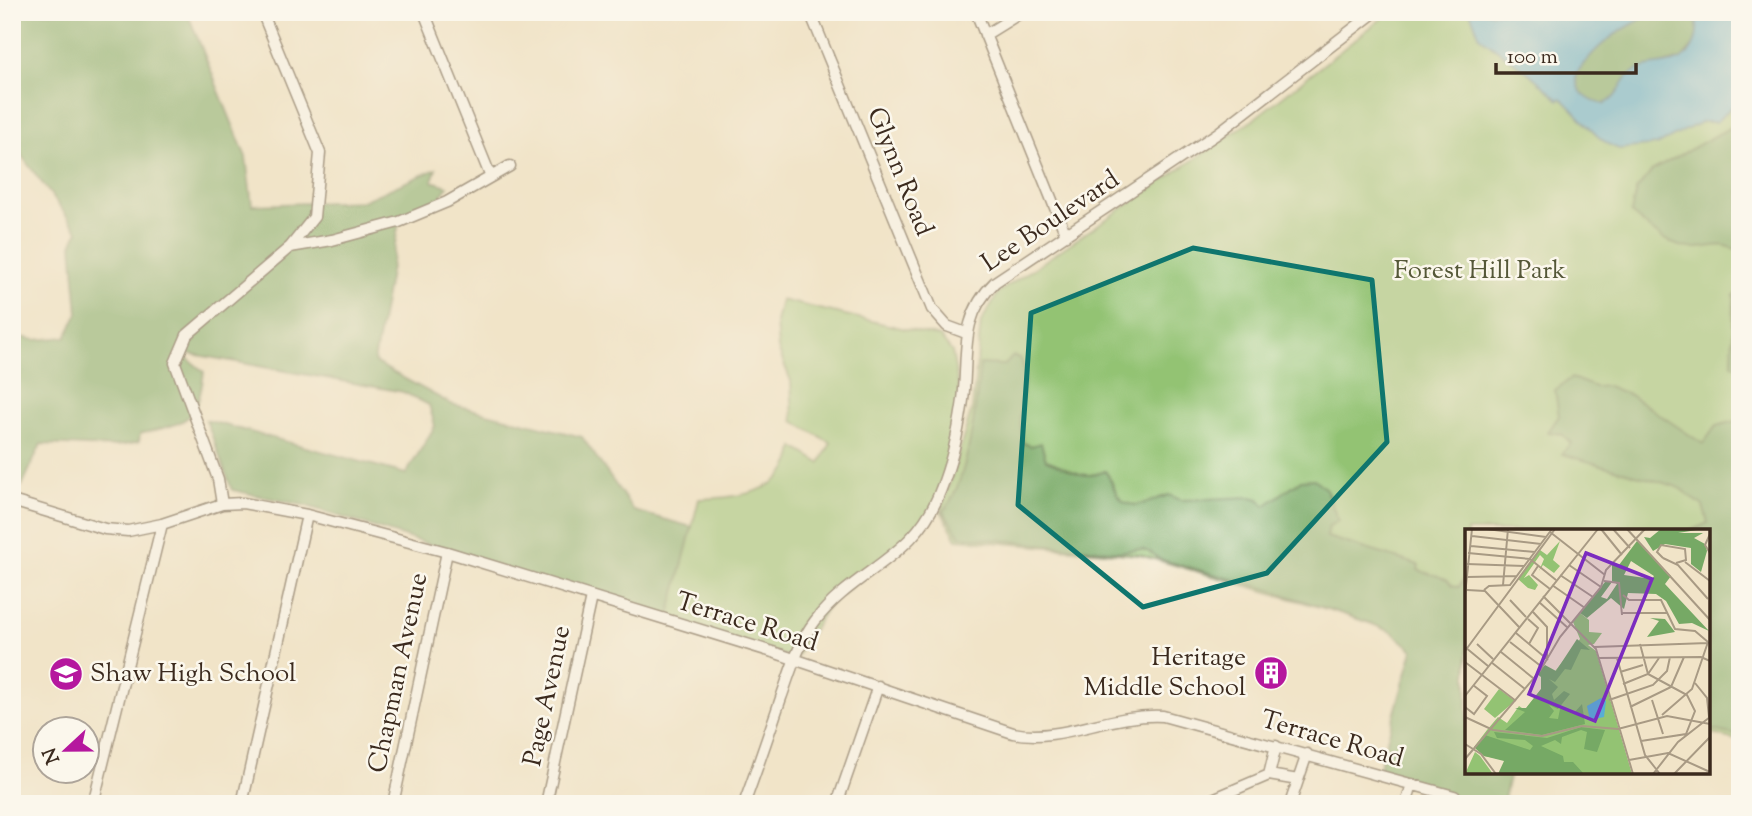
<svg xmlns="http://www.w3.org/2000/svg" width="1752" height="816" viewBox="0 0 1752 816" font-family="'Sorts Mill Goudy',serif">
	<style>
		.green { fill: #93c373; stroke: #677648; stroke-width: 2 }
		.forest { fill: #76a965; stroke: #586a42; stroke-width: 2 }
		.water { fill: #57aed4; stroke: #496c79; stroke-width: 2 }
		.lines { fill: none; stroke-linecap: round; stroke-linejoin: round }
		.minor-casing { stroke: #564638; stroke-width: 13 }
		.minor { stroke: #fff; stroke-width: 10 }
		.marked { fill: none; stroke: #0f766e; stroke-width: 5; stroke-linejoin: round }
		.labels { text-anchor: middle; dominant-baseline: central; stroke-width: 5; stroke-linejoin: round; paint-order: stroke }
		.street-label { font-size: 26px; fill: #3b2a1e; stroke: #fbf7ec }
		.park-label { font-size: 26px; fill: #555838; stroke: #fbf7ec }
		.poi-label { font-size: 26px; fill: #3b2a1e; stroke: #fbf7ec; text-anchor: end }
		.inset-road { fill: none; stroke: #a89a84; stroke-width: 2 }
		.view { fill: #7b2cbf; fill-opacity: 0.15; stroke: #7b2cbf; stroke-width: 3.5 }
		.inset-edge { fill: none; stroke: #3b2a1e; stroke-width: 3.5 }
	</style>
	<rect width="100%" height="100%" fill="#fbf7ec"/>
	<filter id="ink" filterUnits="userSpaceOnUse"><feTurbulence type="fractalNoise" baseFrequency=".0143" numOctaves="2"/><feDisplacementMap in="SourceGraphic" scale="14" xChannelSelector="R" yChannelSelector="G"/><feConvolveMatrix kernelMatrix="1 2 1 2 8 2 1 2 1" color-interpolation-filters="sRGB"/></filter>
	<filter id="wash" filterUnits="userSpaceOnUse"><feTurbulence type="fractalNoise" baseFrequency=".00686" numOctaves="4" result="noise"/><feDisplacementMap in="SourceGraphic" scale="28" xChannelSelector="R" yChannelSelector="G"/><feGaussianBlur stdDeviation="1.57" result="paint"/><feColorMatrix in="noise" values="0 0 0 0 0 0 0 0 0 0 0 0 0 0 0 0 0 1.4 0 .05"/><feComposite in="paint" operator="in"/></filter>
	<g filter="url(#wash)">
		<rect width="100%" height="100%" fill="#f1e4c8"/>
		<path class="green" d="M1390 12H1740V741L1708 733V531H1467V715L1423 652 1392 628 1140 555 957 539 941 511 972 409 981 322 999 292 1255 118Z
			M781 300 940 337 952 352 962 406 942 487 923 525 827 607 795 659 668 620 699 499C737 497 789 494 794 447L820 463 831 443 793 421 791 381 778 349 776 322Z"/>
		<path class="forest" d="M12 12H187L246 157 252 205 362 201 436 169 432 181 448 186 437 201 399 222 374 362 451 404 582 437 634 511 692 527 668 620 307 506 232 490 206 420 406 474 435 426 429 405 403 392 180 352 204 372C197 424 187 422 140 434L139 442C111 450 73 445 41 444L22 486H19L17 491 12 490V335L35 340 66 337 78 313 72 245 78 231 12 143Z
			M1655 12H1693L1697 21 1698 36 1694 45 1682 59 1636 71 1610 102 1604 104C1595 103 1586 99 1580 92 1555 62 1636 21 1655 12Z
			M1740 122V252C1720 240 1714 248 1693 248 1668 248 1649 228 1631 213L1636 190 1653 170Z
			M1740 291V367L1732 365 1734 295Z
			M1013 356 1020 358 1025 369 1020 417 1023 443 1031 446 1041 443 1046 460C1069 467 1081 482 1105 471 1112 479 1113 488 1118 496 1131 514 1153 499 1169 495L1181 500 1252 497 1259 499 1265 506 1301 480 1314 479 1326 489 1338 521 1329 526 1327 537 1419 565 1418 570 1447 579 1452 585 1459 587 1464 578 1467 583V772H1510L1503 804H1466L1377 774 1413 650 1392 632 1372 624 1271 590 1159 559C1146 546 1135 549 1119 552L960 536 943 511C968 485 977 401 980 364L1005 365Z
			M1572 378 1595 387 1608 386 1632 396 1703 444 1716 426 1740 420V736L1708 729V531H1690L1708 523 1703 506 1678 487 1562 454 1571 443 1562 434 1548 432 1559 416 1555 390Z"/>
		<path class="water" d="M1470 12H1655C1619 31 1600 40 1576 74 1575 91 1588 102 1604 104 1620 98 1620 81 1632 73 1646 64 1660 66 1674 62 1696 56 1702 30 1693 12H1740V99L1716 122H1701L1657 145 1619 149C1593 140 1583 116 1561 98L1559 100 1530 74 1480 37Z"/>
	</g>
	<g filter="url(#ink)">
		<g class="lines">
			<g class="minor-casing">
				<path id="minor" d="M262 12 320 153 314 217 290 247
					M424 12 490 175
					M810 12 932 309 947 326 966 333
					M976 12 1066 235
					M985 35 1022 12
					M12 501 105 529 128 531 162 524 222 504 243 503 307 515 447 552 779 654 1013 733C1063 743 1108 713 1163 716L1454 796 1466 804
					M222 504 218 479 175 363 187 335 290 247 332 240 399 222 447 202 510 166
					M1269 775 1276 746
					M93 804 162 524
					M242 804 307 515
					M393 804 447 552
					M546 804 591 597
					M744 804C757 769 769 733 781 698 790 673 798 643 815 621 856 568 916 559 941 489 951 464 958 433 962 407 970 360 956 320 995 282L1218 133 1375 12
					M837 804 878 686
					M1201 804 1269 775 1298 780
					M1290 804 1307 754
					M1406 804 1412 784"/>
			</g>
			<use href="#minor" class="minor"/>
		</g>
	</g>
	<path d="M0 0H1752V816H0ZM1193 248 1372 280 1387 442 1267 573 1143 607 1018 505 1031 313Z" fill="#f1e4c8" fill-opacity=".55" fill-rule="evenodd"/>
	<path class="marked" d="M1193 248 1372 280 1387 442 1267 573 1143 607 1018 505 1031 313Z"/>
	<defs>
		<g id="building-disc" transform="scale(1.75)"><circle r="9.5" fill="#b5179e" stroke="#fbf7ec"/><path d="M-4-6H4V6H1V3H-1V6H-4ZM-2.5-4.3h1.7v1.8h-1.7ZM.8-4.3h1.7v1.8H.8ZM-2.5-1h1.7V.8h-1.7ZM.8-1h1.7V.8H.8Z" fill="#fff"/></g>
		<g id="school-disc" transform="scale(1.75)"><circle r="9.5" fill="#b5179e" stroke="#fbf7ec"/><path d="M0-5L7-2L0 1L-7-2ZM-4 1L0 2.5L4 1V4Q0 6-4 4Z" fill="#fff"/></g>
	</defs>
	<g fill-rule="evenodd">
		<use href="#building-disc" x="1271" y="673"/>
		<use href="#school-disc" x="66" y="674"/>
	</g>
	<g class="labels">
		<g class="street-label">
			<text transform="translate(899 172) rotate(68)">Glynn Road</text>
			<text transform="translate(1051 222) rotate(-34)">Lee Boulevard</text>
			<text transform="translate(747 623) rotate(17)">Terrace Road</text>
			<text transform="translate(399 673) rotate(-78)">Chapman Avenue</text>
			<text transform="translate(548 696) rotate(-78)">Page Avenue</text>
			<text transform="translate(1332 740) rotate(16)">Terrace Road</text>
		</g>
		<g class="park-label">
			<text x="1480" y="271">Forest Hill Park</text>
		</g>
		<g class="poi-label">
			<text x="1246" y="658">Heritage<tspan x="1246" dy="30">Middle School</tspan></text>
			<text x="90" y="674" text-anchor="start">Shaw High School</text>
		</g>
	</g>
	<g transform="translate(1465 529)">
		<rect width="245" height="245" fill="#f1e4c8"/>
		<path d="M95 12 88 31 95 37 89 44 78 36 74 42 79 30 75 26 59 49 64 46 73 56 70 61 63 59 53 50 75 21 82 26ZM115 84 124 91V103L137 104 129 115 123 116 131 122 167 245H56L40 231 19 227 9 218 22 201 33 188 42 194 54 177 60 181 115 110 108 93ZM34 160 50 172 30 189 19 180ZM10 223 15 227 28 245H0Z" fill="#93c373"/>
		<path d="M196 0H238L213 4H238L229 9 240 15 242 22 236 43 226 35V19L200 15 188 22 179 8 185 9ZM172 12 206 47 200 55 244 102 227 94 214 95 201 72 191 65 163 64 159 80 146 69 122 89 115 84 140 53H147L136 68 142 70 152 55 147 52V36H154ZM166 32 189 47 187 50 159 46ZM185 89 200 90 210 103 182 108 194 92ZM112 110 125 121 116 120 106 141 100 140 90 153 84 150 93 158 87 165 89 171 99 162 105 165 93 180 84 176 89 182 84 189 93 190 95 180 101 179 109 184 117 175 120 195 77 206 40 201 60 183 50 179H61L76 160V148L72 145 80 136 91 142ZM116 198 140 201 132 223 119 220 122 203 116 201 97 208 96 215 90 211 76 217 98 227 99 233H108L119 245H33L39 232 19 227 10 219 20 206 65 221 68 217 60 211 32 209 29 203 82 209Z" fill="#76a965" fill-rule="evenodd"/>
		<path d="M136 169 141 172 139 188 125 191 122 177Z" fill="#57aed4"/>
		<path class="inset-road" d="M22 0 81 8M136 0 157 26M148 0 165 19M162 0 245 91M85 3 140 46M245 5 240 16 245 24M7 7 76 15M6 17 70 23M3 24 65 30 91 51M198 29 192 23 196 16 220 20 221 31 211 34M198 29 213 36 243 70M220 33 245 52M2 35 59 37M104 36 136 58M73 37 67 46 85 60M95 46 128 68M2 48 52 47M139 52 154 54 157 86M38 56 43 0M87 56 120 79M2 61 20 62 54 98M19 61 24 57 45 56 87 0M0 66 7 0M158 66 164 71H196L210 100 230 102 243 113M78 67 131 120 168 245M45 71 61 88M74 73 103 99M68 83 82 98V130M157 84H202M63 90 73 99 64 115M51 104 83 131M45 113 77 138M12 115 28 130M175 115 183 145 222 166 230 182 221 205 176 212M0 118 23 137M129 118 243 114M0 122 90 0M36 123 68 149M133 129 236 128 245 132M152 129 180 226 195 245M0 133 51 172M26 133 60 160M155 143 178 136M230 154 242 169 244 188M158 155 183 145 194 129M0 167 133 0M144 171 188 156 202 142 205 128M187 171 198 205M0 178 9 185 22 167 8 156M165 178 206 158 219 128M197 186 227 160 243 113M0 188 28 201 77 207 117 197 153 200 202 187 245 195M0 215 16 225 31 245M0 230 75 142 95 108 136 58 141 41 180 0M164 231 203 224 245 243M188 245 213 213 245 188M209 245 245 208"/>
		<path class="view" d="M121 24 187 50 130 192 64 165Z"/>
		<rect width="245" height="245" class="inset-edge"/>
	</g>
	<rect width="1752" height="816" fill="none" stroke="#fbf7ec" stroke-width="42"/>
	<g transform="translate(66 750) rotate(248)"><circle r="33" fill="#fbf7ec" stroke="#aea59a" stroke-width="2"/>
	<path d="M0-5L12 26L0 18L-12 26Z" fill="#b5179e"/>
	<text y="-10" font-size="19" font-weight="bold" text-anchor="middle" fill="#3b2a1e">N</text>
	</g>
	<path d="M1496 63v10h140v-10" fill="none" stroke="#3b2a1e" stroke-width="3.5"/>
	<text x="1507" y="63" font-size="21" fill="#3b2a1e" stroke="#fbf7ec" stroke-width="5" paint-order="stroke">100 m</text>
</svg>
